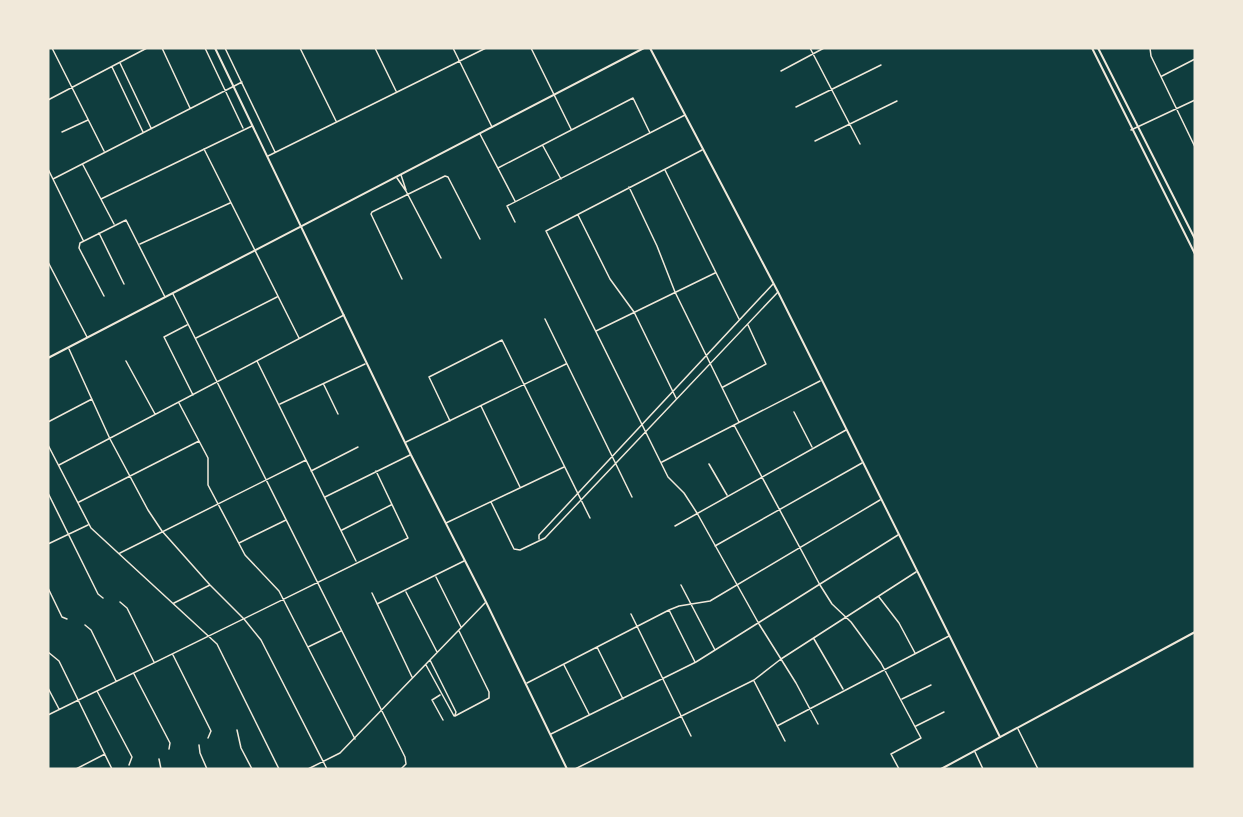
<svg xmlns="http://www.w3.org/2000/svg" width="1243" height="817" viewBox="0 0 1243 817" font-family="Lora,serif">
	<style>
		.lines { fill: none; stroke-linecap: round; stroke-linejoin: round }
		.minor { stroke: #f1e9da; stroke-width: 1.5 }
		.tertiary { stroke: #f1e9da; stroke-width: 2 }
		.secondary { stroke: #f1e9da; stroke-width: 2 }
	</style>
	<rect width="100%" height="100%" fill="#0f3d3e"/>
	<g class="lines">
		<path class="minor" d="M52 48 104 151
			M162 48 190 108
			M205 48 243 128
			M225 48 275 152
			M300 48 336 121
			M375 48 396 91
			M453 48 492 127
			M531 48 571 129
			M810 48 860 144
			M1150 48 1151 56 1195 147
			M120 63 151 128
			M112 67 143 132
			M781 71 824 48
			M1162 76 1195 59
			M48 100 147 48
			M796 107 881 65
			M1131 130 1195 100
			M62 132 88 120
			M480 134 515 201
			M815 141 897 101
			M543 146 561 179
			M204 149 299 338
			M702 150 546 231 668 477 684 493 697 513 759 624 796 683 818 724
			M268 156 486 48
			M83 165 114 224
			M498 168 633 98 650 133
			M48 169 83 240
			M665 170 739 319
			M401 175 406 190
			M397 178 406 191 441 258
			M53 179 242 82
			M629 187 657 246 675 292 739 422
			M101 199 252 126
			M578 215 610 279 634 312 676 398
			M515 222 507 206 685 115
			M99 233 124 284
			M140 244 230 203
			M48 262 87 337
			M402 279 371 214 372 212 445 176 448 177 480 239
			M173 294 405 757 406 764 401 769
			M104 296 79 248 80 243 126 220 165 297
			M545 319 632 497
			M187 325 164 337 193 395
			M596 331 715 273
			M196 338 277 297
			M69 349 110 439 148 510 162 531 210 585 244 619 261 640 327 769
			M126 361 155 414
			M257 361 356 561
			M324 385 338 414
			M723 387 766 364 748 325
			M179 403 208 458V485L245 555 279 591 355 739
			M280 404 365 364
			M481 406 520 487
			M794 412 812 447
			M450 421 429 377 502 340 590 518
			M48 422 92 399
			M734 425 820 585 832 604 851 622 881 663 921 738 891 754 899 769
			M406 442 566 364
			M48 445 91 528 217 644 279 769
			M662 462 820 381
			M709 464 727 495
			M59 465 344 315
			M311 471 358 447
			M48 493 98 594 103 598
			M325 497 410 455
			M79 502 199 441
			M491 502 514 549 520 550 545 538 778 292
			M446 523 564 467
			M675 526 846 430
			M342 530 391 505
			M539 539V535L773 284
			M239 543 286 520
			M48 544 88 525
			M715 546 862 463
			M120 553 306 460
			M436 577 461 627
			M681 585 715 650
			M48 588 62 617 67 619
			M406 592 437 652
			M372 593 412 677
			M879 597 899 623 915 653
			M120 602 127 608 154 662
			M174 603 210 585
			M377 604 464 561
			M669 610 695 662
			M631 614 691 736
			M85 625 91 630 116 681
			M814 639 843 689
			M308 647 341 631
			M597 647 623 699
			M48 652 59 661 112 769
			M173 655 211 731 208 738
			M430 660 456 712 455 715
			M426 665 454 716
			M564 665 589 714
			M134 674 170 743 169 749
			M754 681 785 741
			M527 683 669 610 679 606 710 601 880 500
			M48 688 59 709
			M97 691 132 757 129 765
			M440 695 432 700 443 720
			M902 699 931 685
			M48 715 408 538 376 471
			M455 716 489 698V692L459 631
			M777 726 949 636
			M916 726 944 712
			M1018 729 1038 769
			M237 730 241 748 252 769
			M551 734 696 662 898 535
			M199 745 200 753 207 769
			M975 752 983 769
			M159 759 161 769
			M76 769 105 754
			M308 769 340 753 485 603
			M575 769 754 680 781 659 916 572"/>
		<path class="tertiary" d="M650 48 778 292 1000 737
			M48 358 644 48"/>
		<path class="secondary" d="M215 48 411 455 486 602 567 769
			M1092 48 1195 254
			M1098 48 1195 239
			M941 769 1195 632"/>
	</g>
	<rect width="1243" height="817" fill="none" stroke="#f1e9da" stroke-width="99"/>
</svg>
